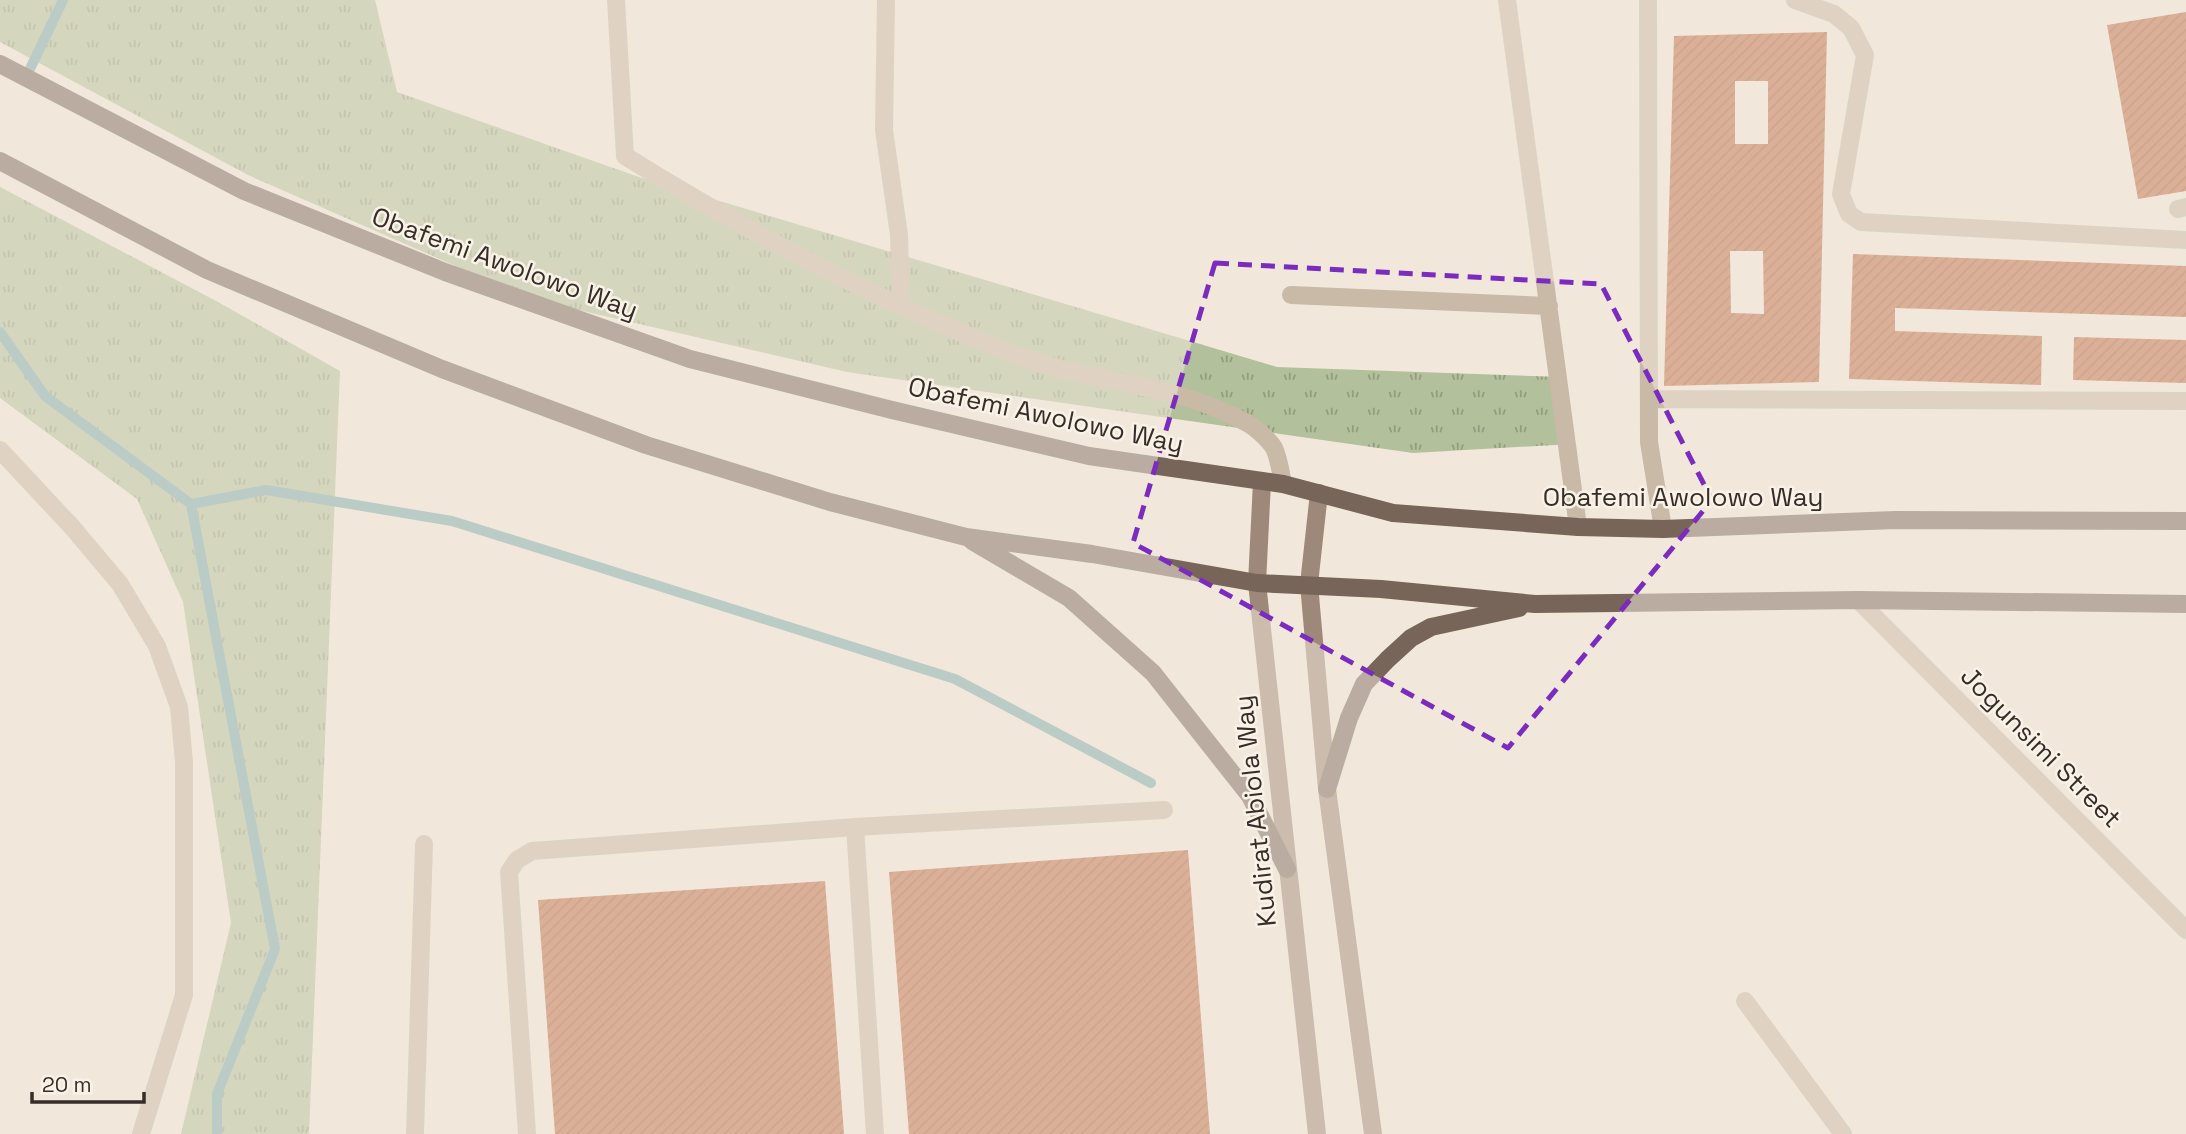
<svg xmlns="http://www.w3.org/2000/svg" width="2186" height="1134" viewBox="0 0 2186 1134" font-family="'Space Grotesk',sans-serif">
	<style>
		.grass { fill: url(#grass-tufts) }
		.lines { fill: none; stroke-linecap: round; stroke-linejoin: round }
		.stream { stroke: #7aa9ae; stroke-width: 10 }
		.building { fill: url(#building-hatch); fill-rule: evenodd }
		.lane { stroke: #c9b9a7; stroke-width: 18 }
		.street { stroke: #c9b9a7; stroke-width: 18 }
		.secondary { stroke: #9d8879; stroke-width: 18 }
		.primary { stroke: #786559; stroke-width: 18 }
		.marked { fill: none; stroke: #7b2cbf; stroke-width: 5; stroke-dasharray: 14 9; stroke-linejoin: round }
		.labels { text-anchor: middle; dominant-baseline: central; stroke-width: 5; stroke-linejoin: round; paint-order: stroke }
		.street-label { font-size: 26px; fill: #362d28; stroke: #f9f2e7 }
	</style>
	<defs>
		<pattern id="grass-tufts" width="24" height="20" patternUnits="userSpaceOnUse" patternTransform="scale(1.75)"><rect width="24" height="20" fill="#b2c09b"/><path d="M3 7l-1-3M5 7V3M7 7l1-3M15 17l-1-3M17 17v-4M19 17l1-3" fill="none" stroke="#929c7e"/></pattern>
		<pattern id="building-hatch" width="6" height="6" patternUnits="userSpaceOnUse" patternTransform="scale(1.75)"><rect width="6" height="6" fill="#c46c46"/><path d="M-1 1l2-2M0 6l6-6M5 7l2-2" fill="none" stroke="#a0593a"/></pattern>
	</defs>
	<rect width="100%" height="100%" fill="#f1e8db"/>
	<path class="grass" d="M0 0H375L397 92 639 177 1277 367 1562 377 1572 444 1413 453 847 372 531 299 248 175 0 42Z
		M0 187 218 302 340 371 309 1134H181L231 923 183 602 137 499 0 398Z"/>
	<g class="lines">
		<path class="stream" d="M29 71 63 0
			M0 332 45 396 191 504 275 949 217 1094V1134
			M191 504 266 490 452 521 955 679 1151 783"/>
	</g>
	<path class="building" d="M2186 12V191L2138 199 2107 25Z
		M1827 32 1819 382 1664 386 1674 36ZM1735 81H1768V144H1735ZM1730 251H1763L1764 314 1731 313Z
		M1853 254 2186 266V317L1895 308V331L2042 336 2041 385 1849 379Z
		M2074 337 2186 340V383L2073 380Z
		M1188 850 1210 1134H909L889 872Z
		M825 881 844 1134H555L538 900Z"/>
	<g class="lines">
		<path class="lane" d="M616 0 625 156C747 232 878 301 1013 354 1088 384 1176 382 1247 423 1255 427 1269 440 1274 448 1279 458 1281 474 1283 484
			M886 0 884 130 899 235 901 306
			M1507 0 1578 527
			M1648 0 1649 442 1663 529
			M1795 0 1834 14 1851 28 1865 55 1841 194 1849 214 1861 222 2186 240
			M2178 209 2186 207
			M1291 295 1549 306
			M1649 399 2186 401
			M415 1134 424 844
			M527 1134 509 872 517 860 532 851 855 827
			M875 1134 855 827 1164 810"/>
		<path class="street" d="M0 450 72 527 120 584 157 646 179 707 184 762V995L141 1134
			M1858 600 2186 930
			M1745 1001 1843 1134"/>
		<path class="secondary" d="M1262 482 1257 583 1317 1134
			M1319 493 1309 584 1327 789 1373 1134"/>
		<path class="primary" d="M0 64 244 191 445 272 690 359 892 410 1089 456 1283 484 1393 513 1578 527 1663 529 1895 520 2186 521
			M0 161 207 270 442 369 646 445 830 502 966 537 1092 554 1257 583 1381 589 1535 604 1858 600 2186 604
			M972 541 1069 598 1153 673 1250 796 1287 869
			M1327 789 1349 718 1364 684 1388 659 1411 638 1431 627 1519 608"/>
	</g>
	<path d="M0 0H2186V1134H0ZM1215 263 1601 284 1712 500 1508 748 1133 543Z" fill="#f1e8db" fill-opacity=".55" fill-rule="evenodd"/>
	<path class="marked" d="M1215 263 1601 284 1712 500 1508 748 1133 543Z"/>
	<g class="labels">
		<g class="street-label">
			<text transform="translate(505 263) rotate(20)">Obafemi Awolowo Way</text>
			<text transform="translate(1046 415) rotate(12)">Obafemi Awolowo Way</text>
			<text x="1683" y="497">Obafemi Awolowo Way</text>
			<text transform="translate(2041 747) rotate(45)">Jogunsimi Street</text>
			<text transform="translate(1255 811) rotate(-96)">Kudirat Abiola Way</text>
		</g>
	</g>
	<path d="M32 1092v10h112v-10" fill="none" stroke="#362d28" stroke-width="3.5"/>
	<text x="42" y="1092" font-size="21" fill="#362d28" stroke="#f9f2e7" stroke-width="5" paint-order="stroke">20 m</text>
</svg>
